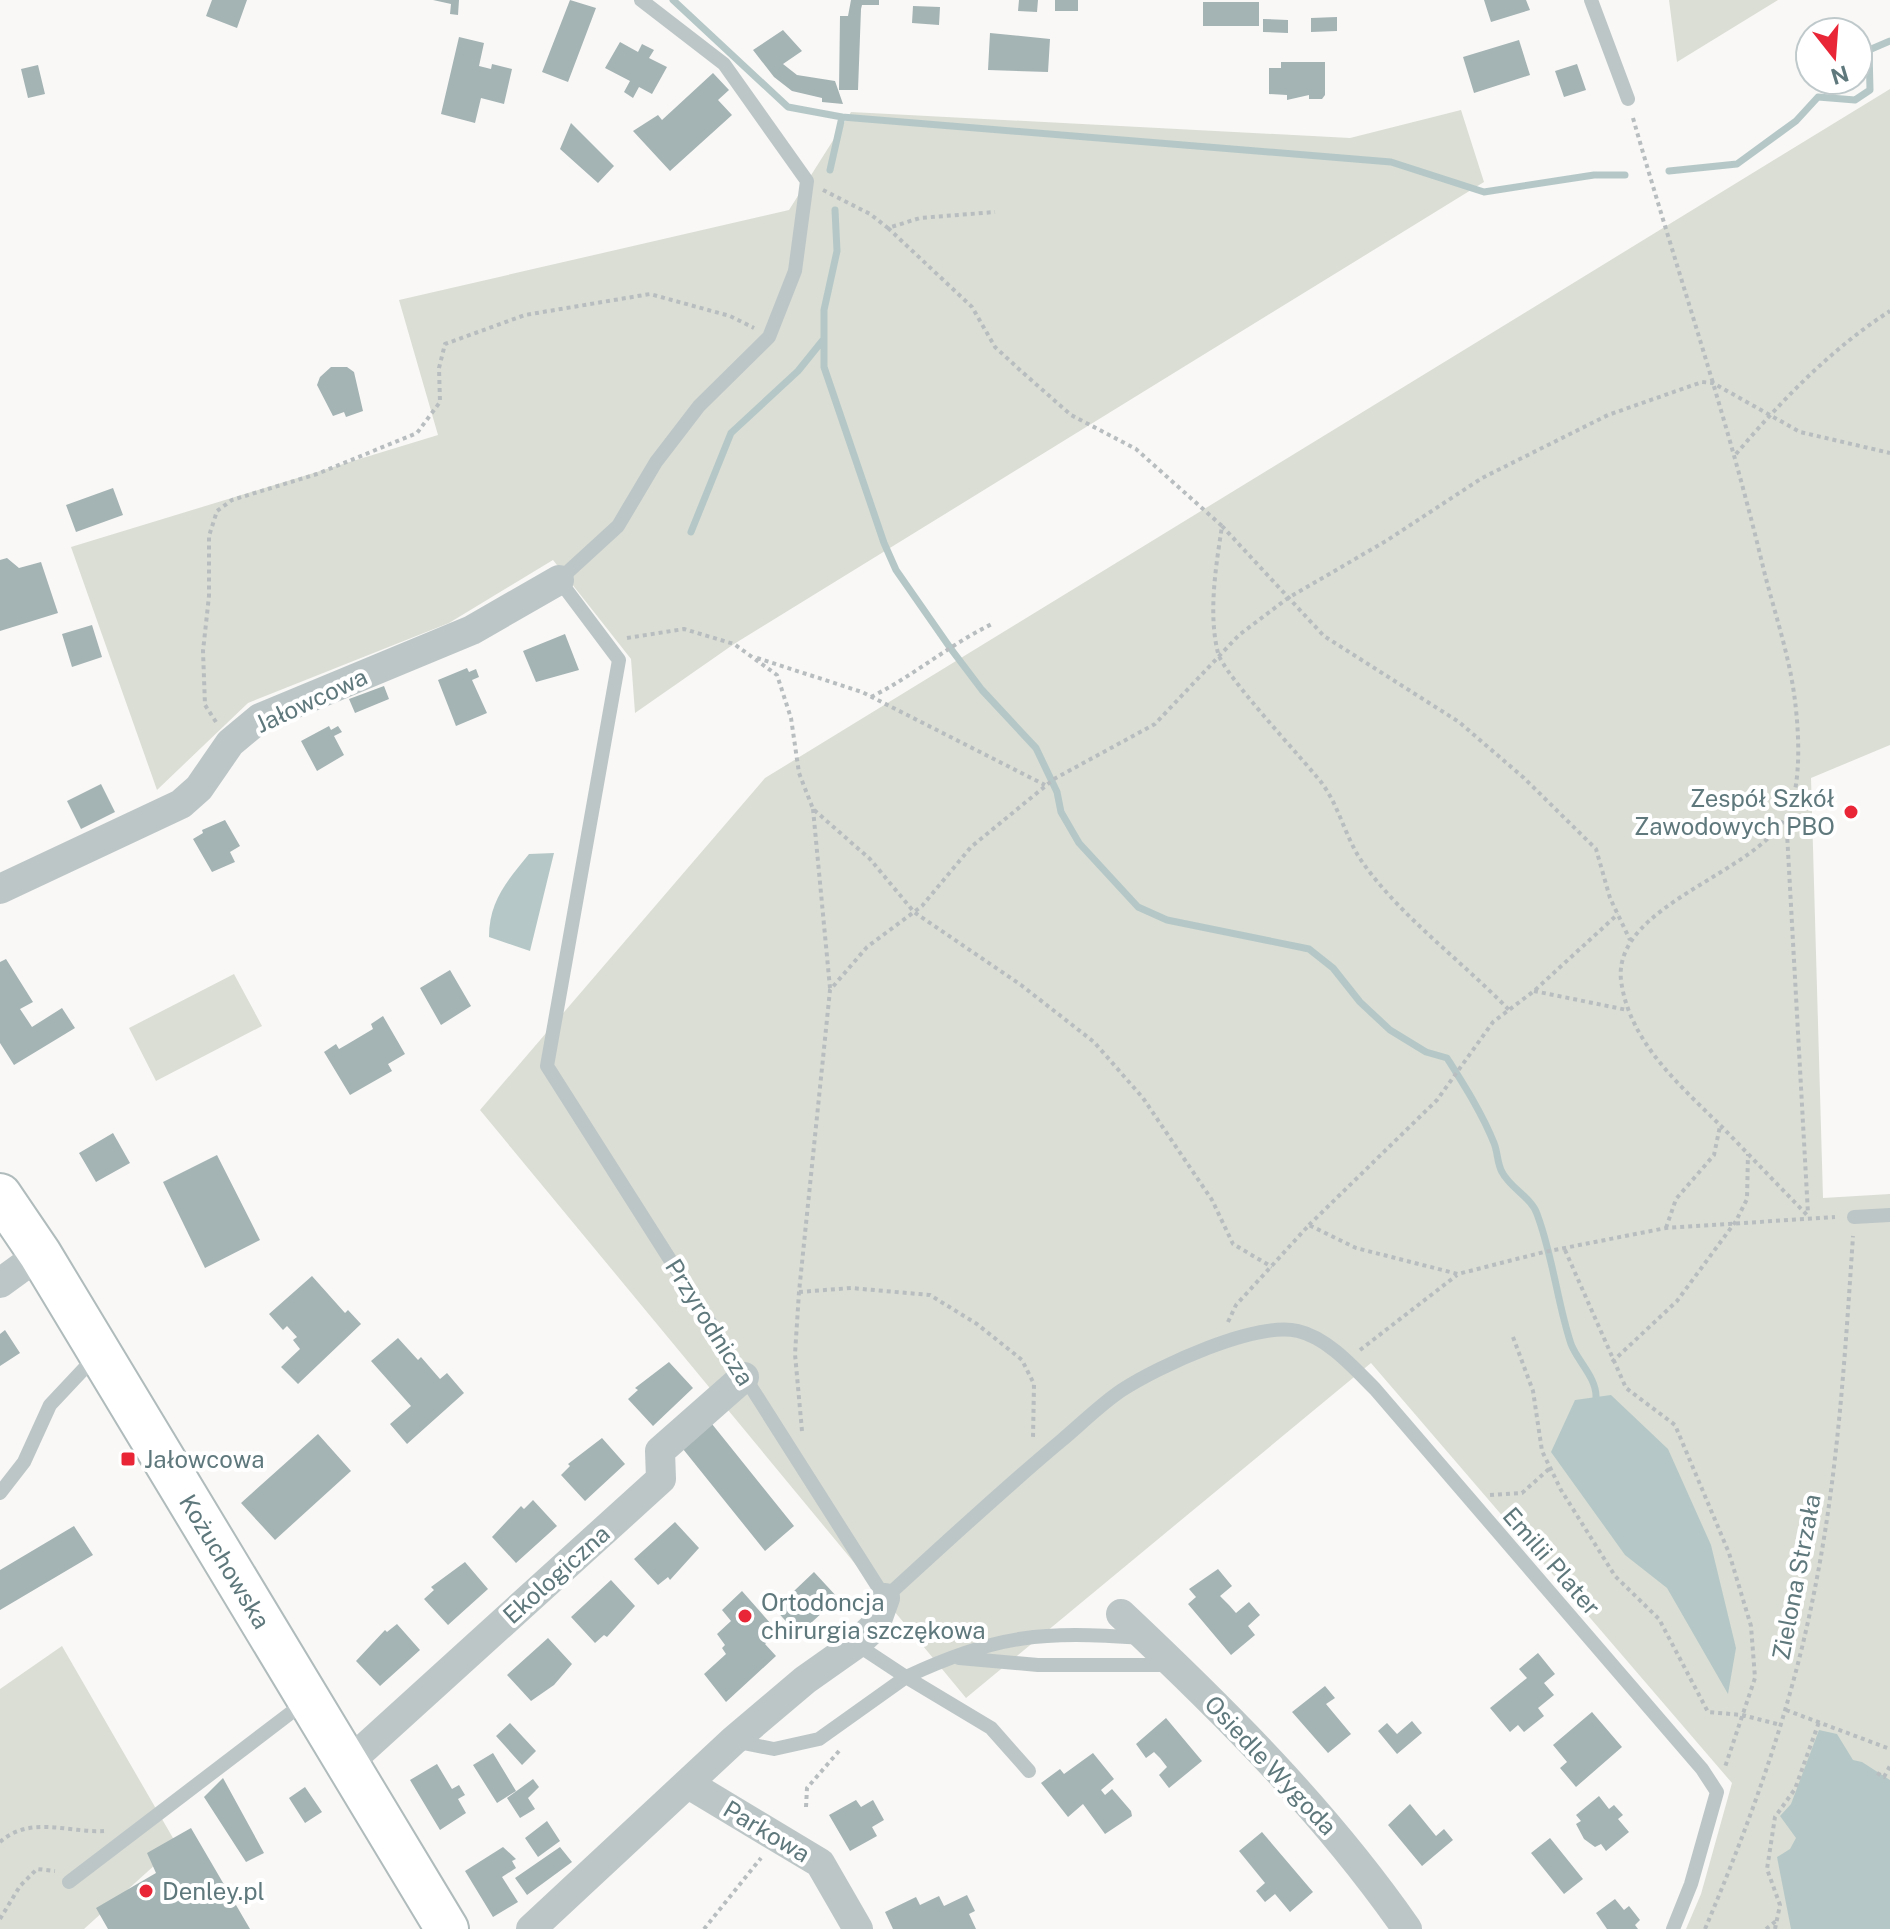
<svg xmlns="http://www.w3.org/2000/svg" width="1890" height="1929" viewBox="0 0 1890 1929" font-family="'Public Sans',sans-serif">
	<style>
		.green { fill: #dbded5 }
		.water { fill: #b5c8c7 }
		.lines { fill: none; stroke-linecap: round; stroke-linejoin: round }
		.stream { stroke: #b5c8c7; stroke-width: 7 }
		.building { fill: #a4b3b4 }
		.secondary-casing { stroke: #b0bbbc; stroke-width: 46 }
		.path { stroke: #b8bebf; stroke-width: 4; stroke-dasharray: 4 4; stroke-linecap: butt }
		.lane { stroke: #bdc6c7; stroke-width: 14 }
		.street { stroke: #bdc6c7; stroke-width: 30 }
		.secondary { stroke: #fff; stroke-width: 42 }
		.poi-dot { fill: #e92637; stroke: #fff; stroke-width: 3 }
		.labels { text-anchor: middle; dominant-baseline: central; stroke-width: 8; stroke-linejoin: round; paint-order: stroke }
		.street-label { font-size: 24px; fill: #5e787c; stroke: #fff }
		.poi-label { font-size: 24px; fill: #5e787c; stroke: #fff; text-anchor: start }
	</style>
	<rect width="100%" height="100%" fill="#f9f8f6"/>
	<path class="green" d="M1669 0H1778L1677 62Z
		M1890 89V745L1811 778 1823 1198 1890 1194V1929H1686L1701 1894 1732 1783 1371 1363 966 1698 480 1110 765 778Z
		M1461 110 1484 182 734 644 635 713 631 659 553 560 449 623 248 703 157 790 71 547 438 435 399 300 789 210 851 112 1350 138Z
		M234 974 262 1026 156 1081 129 1028Z
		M62 1646 177 1845 84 1929H0V1689Z"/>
	<path class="water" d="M554 853 530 951 489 937C489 901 507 881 529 854Z
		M1611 1395 1668 1449 1711 1545 1736 1648 1728 1694 1667 1588 1625 1555 1551 1452 1575 1400Z
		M1819 1730 1837 1734 1853 1760 1862 1762 1890 1780V1929H1791L1777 1857 1790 1849 1796 1838 1780 1816 1791 1804Z"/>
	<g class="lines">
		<path class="stream" d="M673 0 788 107 842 117 1391 162 1484 192 1594 175H1625
			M830 170 842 117
			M1669 171 1737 164 1796 121 1818 97 1855 100 1870 90 1869 50 1890 41
			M835 210 837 251 824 310V367L884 543 896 570 951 649 982 690 1036 748 1057 792 1061 812 1079 843 1138 907 1167 920 1309 949 1333 968 1360 1002 1390 1030 1426 1052 1447 1058C1464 1085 1482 1113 1494 1143 1498 1153 1497 1163 1502 1172 1510 1188 1532 1198 1537 1214 1553 1256 1557 1302 1571 1344 1578 1362 1597 1378 1596 1398
			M691 532 731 433 798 371 823 340"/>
	</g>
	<path class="building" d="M212 0H247L237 28 206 16Z
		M433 0H459L458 15 450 14 451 4Z
		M570 0 596 8 568 82 542 72Z
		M851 0H879V5H862L861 9 858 90H839L840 16H848Z
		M1019 0H1038L1037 12 1018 11Z
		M1055 0H1078V11H1055Z
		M1484 0H1526L1530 10 1491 22Z
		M1203 2H1259V26H1203Z
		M913 6 940 7 939 25 912 23Z
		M1337 17V31L1311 32V18Z
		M1263 19 1288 20V33L1263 32Z
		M783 30 802 51 783 64 797 75 835 81 843 104 822 102V98L792 91 774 77 753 50Z
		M990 33 1050 39 1048 72 988 70Z
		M459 37 484 43 479 66 491 69 492 64 512 69 504 104 481 98 475 123 441 114Z
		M1519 40 1530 75 1474 93 1463 57Z
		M620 42 638 52 642 44 654 50 649 58 667 67 652 94 639 87 633 98 624 92 630 81 605 68Z
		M1281 62H1325V95L1322 99H1309V95L1287 100V95L1269 94V68H1281Z
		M1577 64 1586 90 1564 97 1555 71Z
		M38 65 45 94 28 98 21 69Z
		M713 73 729 90 718 100 732 115 670 171 633 131 658 115 662 120Z
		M571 123 614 166 598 183 560 149Z
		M331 367H347L354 372 363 411 346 417 344 412 333 416 317 385 320 377Z
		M113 488 123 515 76 532 66 505Z
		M7 558 19 568 41 562 58 613 0 631V560Z
		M92 625 102 657 72 667 62 634Z
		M565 634 579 670 536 682 523 651Z
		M467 668 469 672 476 669 479 677 472 680 487 713 456 726 438 680Z
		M384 686 389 699 355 713 349 699Z
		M329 726 331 730 338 726 342 732 334 736 344 755 317 771 301 741Z
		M101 784 115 812 81 829 67 801Z
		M225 820 240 846 230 852 235 862 212 872 193 839 203 833 202 830Z
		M6 959 33 1002 20 1009 32 1027 62 1008 75 1028 14 1065 0 1043V962Z
		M450 970 471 1006 441 1025 420 988Z
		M383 1016 405 1054 388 1064 392 1071 350 1095 324 1052 336 1044 339 1049 346 1045 373 1029 371 1024Z
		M113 1133 130 1163 96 1182 79 1153Z
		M217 1155 260 1240 205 1268 163 1182Z
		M312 1276 345 1313 348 1310 361 1324 298 1384 281 1367 300 1349 293 1340 297 1337 287 1326 283 1330 269 1314Z
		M5 1330 20 1353 0 1366V1334Z
		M398 1338 418 1360 421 1357 440 1379 447 1373 464 1393 407 1444 390 1424 411 1406 371 1361Z
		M669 1362 693 1388 653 1426 628 1399 638 1390 635 1388Z
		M712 1424 794 1526 765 1551 683 1449Z
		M318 1434 351 1471 275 1540 241 1503Z
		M602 1438 625 1464 585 1501 561 1475 570 1466 568 1464Z
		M533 1500 557 1526 516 1563 492 1537 521 1506 524 1509Z
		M675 1522 699 1548 670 1580 668 1577 658 1585 634 1559Z
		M74 1526 93 1555 0 1610V1570Z
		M465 1562 488 1589 448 1625 424 1599 434 1590 431 1587Z
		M1218 1569 1232 1586 1220 1596 1229 1605 1236 1613 1249 1602 1260 1615 1248 1626 1255 1635 1231 1655 1188 1604 1196 1597 1189 1589Z
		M814 1572 838 1598 798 1635 775 1609Z
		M611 1580 635 1606 607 1637 604 1635 595 1643 571 1617Z
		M742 1591 778 1632 765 1644 776 1656 726 1702 704 1674 726 1654 722 1648 725 1645 717 1634 731 1621 722 1610Z
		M397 1624 420 1650 380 1686 356 1661 385 1630 387 1632Z
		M548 1638 572 1664 554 1685 531 1701 507 1675Z
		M1538 1653 1555 1674 1544 1683 1554 1695 1538 1708 1544 1716 1524 1732 1518 1725 1510 1732 1490 1708 1527 1678 1519 1669Z
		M1325 1686 1335 1698 1326 1704 1351 1734 1328 1753 1292 1712Z
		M1592 1712 1622 1747 1576 1787 1560 1768 1567 1762 1553 1745Z
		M1166 1718 1202 1761 1169 1788 1159 1775 1167 1767 1160 1758 1154 1752 1146 1758 1136 1744Z
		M1412 1721 1422 1733 1397 1754 1378 1731 1387 1723 1397 1734Z
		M510 1723 536 1751 522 1765 496 1736Z
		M493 1753 516 1791 497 1803 473 1765Z
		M1093 1753 1114 1779 1101 1790 1105 1795 1112 1789 1131 1811 1132 1816 1105 1834 1083 1804 1068 1817 1041 1783 1060 1769 1064 1774Z
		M437 1764 452 1789 459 1785 465 1795 458 1799 466 1813 440 1830 410 1780Z
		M223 1778 264 1853 246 1862 204 1797Z
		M533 1779 539 1787 528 1798 535 1809 520 1818 507 1798Z
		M305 1787 322 1812 305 1823 289 1798Z
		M1599 1796 1609 1809 1614 1805 1623 1815 1618 1819 1629 1832 1606 1851 1601 1844 1595 1847 1584 1839 1576 1824 1581 1821 1576 1815Z
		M856 1800 861 1807 873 1800 884 1820 872 1827 877 1836 850 1851 829 1815Z
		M1410 1804 1436 1836 1444 1829 1453 1840 1422 1866 1388 1825Z
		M547 1821 560 1841 538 1857 525 1838Z
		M191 1828 250 1929H108L96 1908 156 1873 147 1853Z
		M1262 1832 1313 1892 1290 1912 1275 1894 1265 1902 1256 1891 1265 1883 1239 1851Z
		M1550 1838 1583 1879 1564 1894 1531 1853Z
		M503 1847 516 1859 512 1861 516 1868 502 1877 518 1902 493 1917 465 1871Z
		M560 1847 572 1862 527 1895 515 1878Z
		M967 1895 975 1911 969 1914 976 1929H893L885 1912 916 1897 920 1905 939 1896 944 1906Z
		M1615 1899 1624 1910 1629 1906 1640 1920 1635 1925 1638 1929H1607L1596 1913Z"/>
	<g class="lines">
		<g class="secondary-casing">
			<g id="secondary">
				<path id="s1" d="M0 1195 40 1254 447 1929"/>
			</g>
		</g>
		<path class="path" d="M1633 118C1676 269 1728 418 1764 571 1775 614 1790 658 1795 701 1799 733 1802 786 1787 815 1756 874 1613 905 1621 980 1629 1043 1682 1087 1724 1129 1752 1158 1780 1187 1808 1216
			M823 190 870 214 888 228 920 218 995 212
			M888 228 972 307 995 347 1021 371 1071 415 1136 449 1222 526C1216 566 1208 613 1218 653 1223 674 1303 759 1321 782 1340 807 1345 838 1363 863 1402 918 1462 961 1509 1010
			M1736 454C1781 401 1832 348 1890 311
			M1222 526 1324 636 1459 722 1524 778 1596 849 1610 898 1630 940
			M627 638 684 629 734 644 777 675 791 718 799 773 813 809 870 859 914 912 1021 985 1094 1042 1143 1098 1212 1200 1233 1244 1272 1267
			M757 658 862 692 1045 785
			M871 697C915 675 950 644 994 623
			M216 722 205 705 203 651 209 596V536L217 511 232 500 317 474 417 433 440 402 439 368 445 344 525 315 650 294 730 316 754 328
			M813 809 830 988
			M1786 815 1808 1214
			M1534 991 1627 1010
			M1309 1225 1437 1100 1493 1022 1534 991 1618 914
			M1666 1228 1676 1199 1714 1155 1720 1126
			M1565 1250 1626 1388 1675 1425 1729 1553 1751 1626 1755 1678 1725 1767
			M799 1292 851 1288 930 1295 977 1324 1022 1360 1034 1384 1033 1438
			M1228 1322 1236 1305 1309 1225 1356 1248 1458 1274 1544 1252 1666 1228 1835 1217
			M1513 1337 1533 1391 1542 1451 1561 1490 1615 1576 1659 1619 1708 1712 1742 1715 1781 1725
			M1360 1350 1457 1275
			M1612 1362 1677 1301 1736 1221 1747 1199 1748 1154
			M802 1431 795 1354 799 1292 830 990 867 947 922 906 971 847 1054 779 1155 724 1239 635 1288 598 1386 541 1482 478 1608 415 1702 382 1713 383 1800 432 1890 453
			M1490 1495 1522 1493 1550 1468
			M1786 1710 1890 1749
			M1877 1773 1884 1777 1890 1766
			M806 1807 807 1788 839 1751
			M0 1842C30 1815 68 1833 104 1831
			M0 1919 20 1886 37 1869 55 1871
			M704 1929 761 1858
			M1705 1929C1751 1820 1791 1710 1814 1593 1838 1475 1845 1356 1853 1236
			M1766 1929 1776 1921
			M1775 1929 1780 1905 1767 1869 1775 1817 1795 1789 1819 1722"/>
		<path class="lane" d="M641 0 724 64 807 181 795 271 769 337 699 406 656 462 618 526 559 580 619 660 547 1066 885 1598C943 1545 1001 1491 1062 1440 1081 1424 1101 1404 1122 1390 1159 1366 1256 1321 1298 1331 1328 1338 1354 1368 1375 1389L1702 1769 1717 1792 1691 1884 1673 1929
			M1591 0 1628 99
			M1854 1217 1890 1215
			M0 1493 24 1462 50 1405 96 1356
			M856 1644 906 1677C997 1634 1043 1631 1142 1638
			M959 1658 1038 1665H1170
			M733 1741 774 1749 819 1739 906 1677 991 1728 1029 1771
			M69 1882 305 1702"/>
		<path class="street" d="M0 889 181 804 199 788 230 743 260 718 472 630 559 580
			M0 1283 40 1254
			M1121 1614C1225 1712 1325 1811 1407 1929
			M347 1764 661 1479 660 1451 744 1377
			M690 1785 820 1863 858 1929
			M531 1929 733 1741 805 1680 856 1644 875 1626 885 1598"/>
		<use href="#secondary" class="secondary"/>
	</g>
	<g class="poi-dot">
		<circle cx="1851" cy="812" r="8"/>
		<rect x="120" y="1451" width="16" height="16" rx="4"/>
		<circle cx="745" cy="1616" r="8"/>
		<circle cx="146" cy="1891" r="8"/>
	</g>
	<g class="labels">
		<g class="street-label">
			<text transform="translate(311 700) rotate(-25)">Jałowcowa</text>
			<text transform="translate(710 1322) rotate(58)">Przyrodnicza</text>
			<text stroke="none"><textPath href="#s1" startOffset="430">Kożuchowska</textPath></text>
			<text transform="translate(1552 1561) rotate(49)">Emilii Plater</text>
			<text transform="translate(556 1574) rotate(-42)">Ekologiczna</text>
			<text transform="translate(1796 1577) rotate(-79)">Zielona Strzała</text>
			<text transform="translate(1271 1765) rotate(47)">Osiedle Wygoda</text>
			<text transform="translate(767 1831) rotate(31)">Parkowa</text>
		</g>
		<g class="poi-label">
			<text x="1835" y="798" text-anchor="end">Zespół Szkół<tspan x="1835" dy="28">Zawodowych PBO</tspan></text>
			<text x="144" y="1459">Jałowcowa</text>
			<text x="761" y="1602">Ortodoncja<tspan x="761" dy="28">chirurgia szczękowa</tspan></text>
			<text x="162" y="1891">Denley.pl</text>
		</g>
	</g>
	<g transform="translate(1834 56) rotate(163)"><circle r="38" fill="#ffffff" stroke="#bfc9cb" stroke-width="2"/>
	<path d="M0-6L14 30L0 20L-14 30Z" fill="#e92637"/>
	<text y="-12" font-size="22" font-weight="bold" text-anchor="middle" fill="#5e787c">N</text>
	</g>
</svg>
